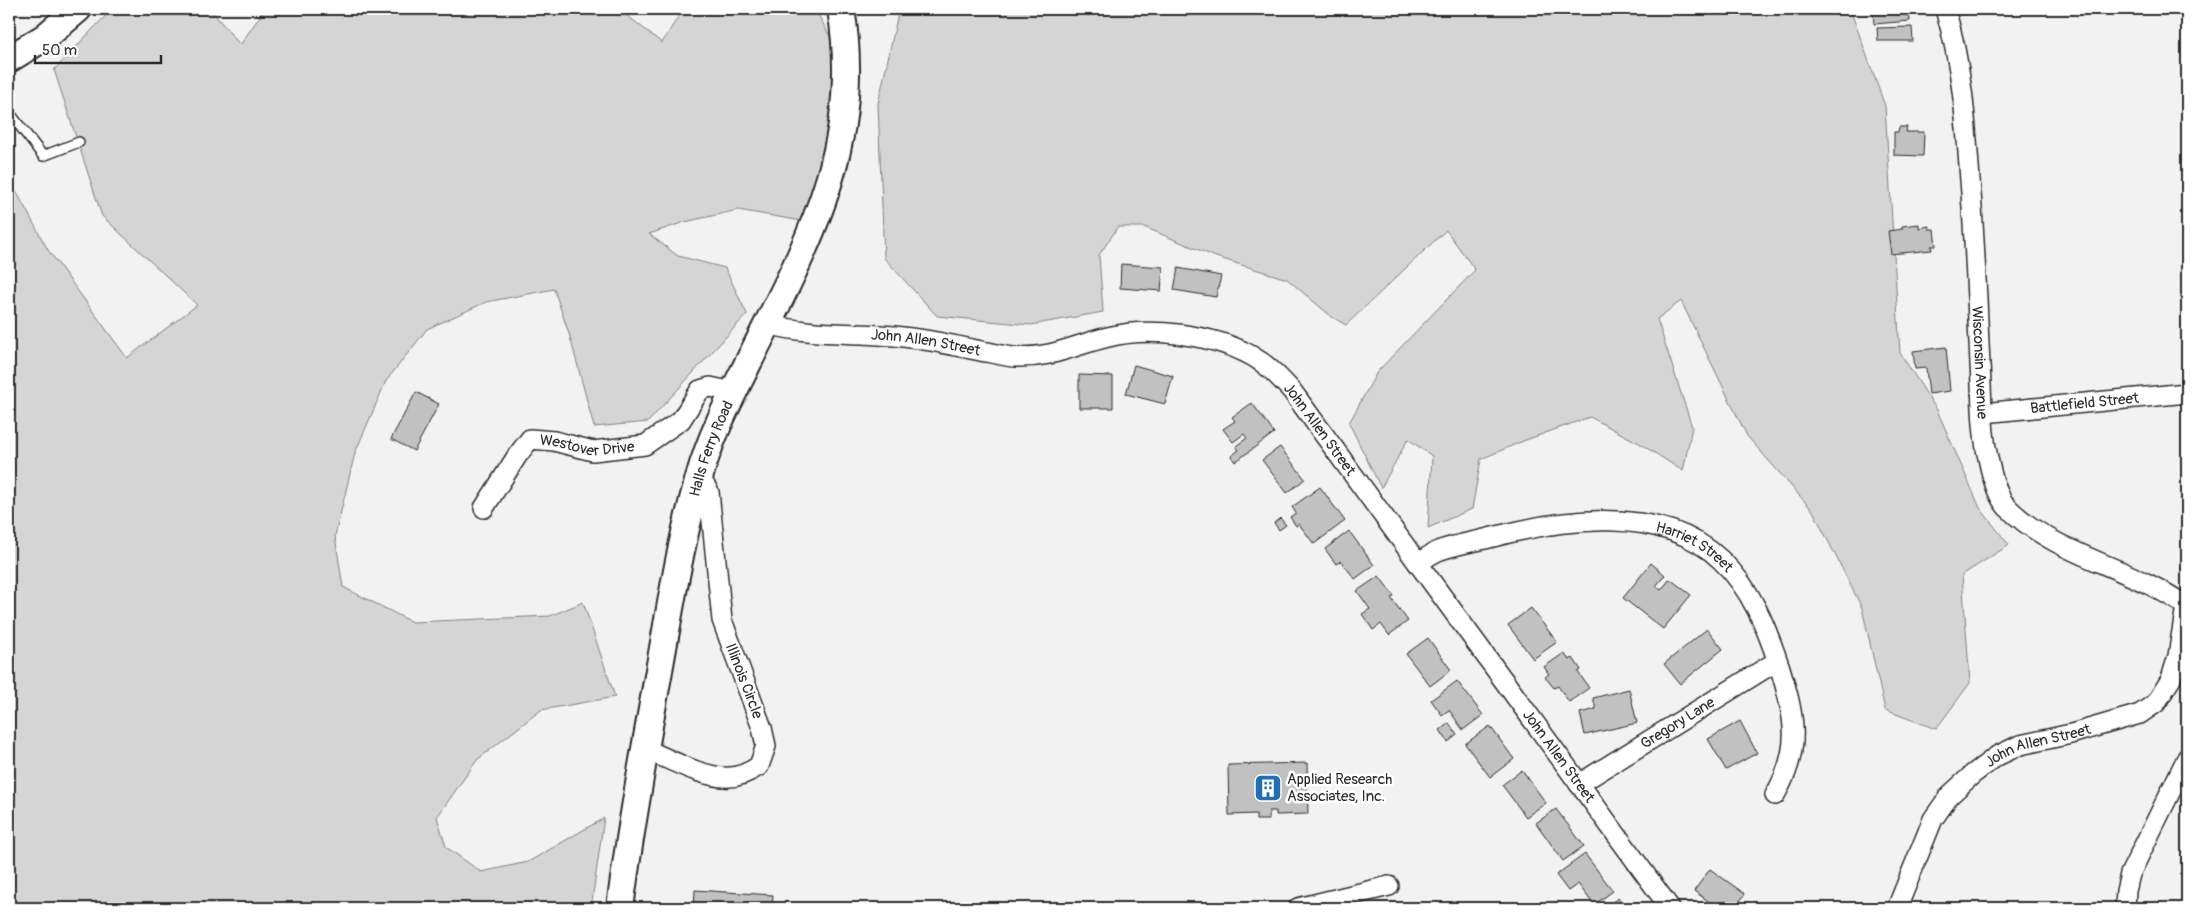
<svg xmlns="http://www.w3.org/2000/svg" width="2196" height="917" viewBox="0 0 2196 917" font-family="Pangolin,sans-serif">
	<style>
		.green { fill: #d5d5d5; stroke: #808080 }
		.building { fill: #c1c1c1; stroke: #2b2b2b }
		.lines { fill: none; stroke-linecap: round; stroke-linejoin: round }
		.lane-casing { stroke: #2b2b2b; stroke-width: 12 }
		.street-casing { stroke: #2b2b2b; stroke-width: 22 }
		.secondary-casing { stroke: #2b2b2b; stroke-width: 30 }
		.lane { stroke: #fff; stroke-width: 9 }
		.street { stroke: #fff; stroke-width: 19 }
		.secondary { stroke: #fff; stroke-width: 26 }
		.labels { text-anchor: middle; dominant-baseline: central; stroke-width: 5; stroke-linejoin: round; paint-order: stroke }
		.street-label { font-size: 15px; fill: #2b2b2b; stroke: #fff }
		.poi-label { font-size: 15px; fill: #2b2b2b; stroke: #fff; text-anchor: start }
	</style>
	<rect width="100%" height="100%" fill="#f2f2f2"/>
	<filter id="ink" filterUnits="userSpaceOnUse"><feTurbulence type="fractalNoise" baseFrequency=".02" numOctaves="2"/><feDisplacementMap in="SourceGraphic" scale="10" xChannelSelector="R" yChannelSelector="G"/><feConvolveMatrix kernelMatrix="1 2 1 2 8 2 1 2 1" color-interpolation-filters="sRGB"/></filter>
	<g filter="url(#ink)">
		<path class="green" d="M112 9H210L240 45 265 9H619L662 43 683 9H815L832 40 835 101 821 165 802 221 738 210 685 222 649 234 678 256 725 268 747 314 648 422 594 427 570 337 554 289 486 302 427 329 386 381 355 453 335 536 343 587 412 622 550 616 583 602 615 697 541 710 477 760 437 817 446 847 481 872 528 862 604 818 591 908H9V178L48 250 127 358 197 305 102 216 54 70Z
			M899 9H1850L1885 106 1900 353 1937 410 1980 508 2009 545 1962 575 1970 683 1936 729 1885 710 1862 608 1813 511 1747 436 1681 301 1657 319 1692 427 1683 471 1639 443 1590 417 1523 441 1481 459 1472 509 1428 528 1432 456 1408 439 1381 488 1349 423 1377 372 1475 270 1446 230 1346 325 1332 317 1287 279 1216 257 1144 227H1118L1099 255 1103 312 1031 325 937 316 884 258 878 104Z"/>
		<path class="building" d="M1909 9 1910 21 1874 24 1873 10Z
			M1912 27 1913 41H1878L1877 28Z
			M1899 127H1907L1906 132H1924L1923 156 1894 155V132H1898Z
			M1919 224V228L1929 226V229H1934L1936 246H1931L1932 250 1891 254 1888 231 1902 229V226Z
			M1121 264 1163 267 1161 291 1120 288Z
			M1178 268 1221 276 1216 297 1174 290Z
			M1946 347 1950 391 1929 394 1926 368 1915 369 1913 351Z
			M1134 365 1173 376 1165 404 1126 394Z
			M1079 375 1113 376V408H1079Z
			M416 392 439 404 414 451 391 439Z
			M1252 403 1274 433 1235 462 1231 456 1239 450 1236 446 1247 438 1244 434 1233 442 1223 429 1235 421 1232 417Z
			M1280 447 1305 479 1287 493 1262 460Z
			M1320 487 1345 521 1314 544 1299 524 1296 526 1290 517 1296 513 1292 507Z
			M1280 518 1286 525 1279 530 1274 523Z
			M1349 531 1374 565 1355 579 1341 561 1336 564 1325 549Z
			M1651 563 1665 575 1656 586 1661 590 1670 579 1691 595 1663 629 1623 598Z
			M1379 576 1394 596 1391 598 1408 621 1389 635 1381 624 1373 630 1362 614 1370 609 1357 591Z
			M1531 608 1557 642 1533 659 1508 625Z
			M1707 629 1723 649 1680 684 1664 664Z
			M1428 638 1451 670 1430 686 1406 654Z
			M1564 653 1569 660 1573 658 1581 670 1578 672 1589 688 1569 702 1558 686 1554 688 1545 677 1549 674 1544 667Z
			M1457 681 1483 715 1463 730 1449 710 1442 715 1431 700Z
			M1629 689 1637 723 1585 735 1580 713 1596 709 1593 698Z
			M1740 721 1757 753 1726 770 1708 739Z
			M1449 723 1457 735 1448 742 1440 730Z
			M1490 726 1514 759 1490 777 1465 744Z
			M1307 763 1308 814 1276 815V811H1269V820H1256V814L1229 815 1228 765Z
			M1522 770 1546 803 1526 817 1502 785Z
			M1556 809 1584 846 1563 861 1536 823Z
			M1585 854 1613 891 1594 905 1578 884 1568 891 1556 875Z
			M1710 869 1745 894 1735 908H1718L1694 891Z
			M695 890 773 895 772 908H694Z
			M1618 898 1625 908H1604Z"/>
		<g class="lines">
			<g class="lane-casing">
				<path id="lane" d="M9 112 43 156 79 142"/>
			</g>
			<g class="street-casing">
				<g id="street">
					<path id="s1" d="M1945 9C1962 64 1966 122 1970 180 1975 241 1977 303 1980 364 1982 395 1981 428 1988 458 1991 473 1996 495 2007 507 2057 557 2131 566 2187 607"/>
					<path id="s2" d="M768 324C814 337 864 331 911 338 936 341 961 347 986 352 996 353 1006 357 1016 357 1053 358 1074 345 1108 337 1150 326 1215 335 1252 356 1268 365 1280 378 1292 391L1670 908"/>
					<path id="s3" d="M1983 413 2187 393"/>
					<path id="s4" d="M484 508 517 456 530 439 554 441 593 451 645 445 681 420 700 390 710 387 734 392"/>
					<path id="s5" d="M1418 563C1425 559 1431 554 1438 551 1454 545 1473 542 1489 538 1560 519 1662 504 1721 560 1752 589 1767 629 1780 668 1795 717 1802 749 1775 795"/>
					<path d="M645 749C669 759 705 779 730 777 740 777 751 771 759 766L766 746 762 728 722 620 709 492 699 476"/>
					<path id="s6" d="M1579 784 1777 661"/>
					<path d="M1298 908 1389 886"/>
					<path id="s7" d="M1897 908 1933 819 1950 795 1973 774 1997 756 2020 745 2071 734 2140 714 2156 703 2171 679 2178 656 2186 606"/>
					<path d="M2125 908 2126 891 2130 874 2187 758"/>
				</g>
			</g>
			<g class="secondary-casing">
				<g id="secondary">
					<path d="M9 59 45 37 78 9"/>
					<path id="s8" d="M620 908C630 830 644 753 658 676 670 610 680 543 699 478 710 437 730 399 749 361 807 245 864 145 841 9"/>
				</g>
			</g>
			<use href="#lane" class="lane"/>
			<use href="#street" class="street"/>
			<use href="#secondary" class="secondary"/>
		</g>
	</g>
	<defs>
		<g id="building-square" transform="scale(1.4375)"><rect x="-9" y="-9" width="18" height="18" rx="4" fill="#1f6fb2" stroke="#fff"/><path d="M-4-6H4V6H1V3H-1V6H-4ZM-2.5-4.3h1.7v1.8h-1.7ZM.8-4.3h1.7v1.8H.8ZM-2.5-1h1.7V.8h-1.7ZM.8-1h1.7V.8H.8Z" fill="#fff"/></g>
	</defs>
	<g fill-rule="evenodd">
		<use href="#building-square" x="1268" y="788"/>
	</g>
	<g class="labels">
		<g class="street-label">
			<text stroke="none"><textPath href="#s2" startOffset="159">John Allen Street</textPath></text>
			<text stroke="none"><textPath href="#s1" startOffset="356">Wisconsin Avenue</textPath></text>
			<text stroke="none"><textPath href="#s3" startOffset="102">Battlefield Street</textPath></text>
			<text stroke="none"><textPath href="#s2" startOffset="594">John Allen Street</textPath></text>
			<text stroke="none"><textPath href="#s4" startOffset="141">Westover Drive</textPath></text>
			<text stroke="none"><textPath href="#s8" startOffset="469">Halls Ferry Road</textPath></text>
			<text stroke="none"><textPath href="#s5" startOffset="289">Harriet Street</textPath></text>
			<text transform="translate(744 681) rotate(69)">Illinois Circle</text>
			<text stroke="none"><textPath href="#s6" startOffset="116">Gregory Lane</textPath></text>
			<text stroke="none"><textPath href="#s7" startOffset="229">John Allen Street</textPath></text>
			<text stroke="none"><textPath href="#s2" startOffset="999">John Allen Street</textPath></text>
		</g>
		<g class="poi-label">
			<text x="1287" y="779">Applied Research<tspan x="1287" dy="17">Associates, Inc.</tspan></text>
		</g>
	</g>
	<rect width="2196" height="917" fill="none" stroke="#fff" stroke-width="30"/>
	<rect x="15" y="15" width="2166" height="887" fill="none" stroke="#2b2b2b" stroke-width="2" filter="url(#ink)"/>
	<path d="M35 55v8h126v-8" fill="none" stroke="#2b2b2b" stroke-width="2.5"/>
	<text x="42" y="55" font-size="15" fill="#2b2b2b" stroke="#ffffff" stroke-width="4" paint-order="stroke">50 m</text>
</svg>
